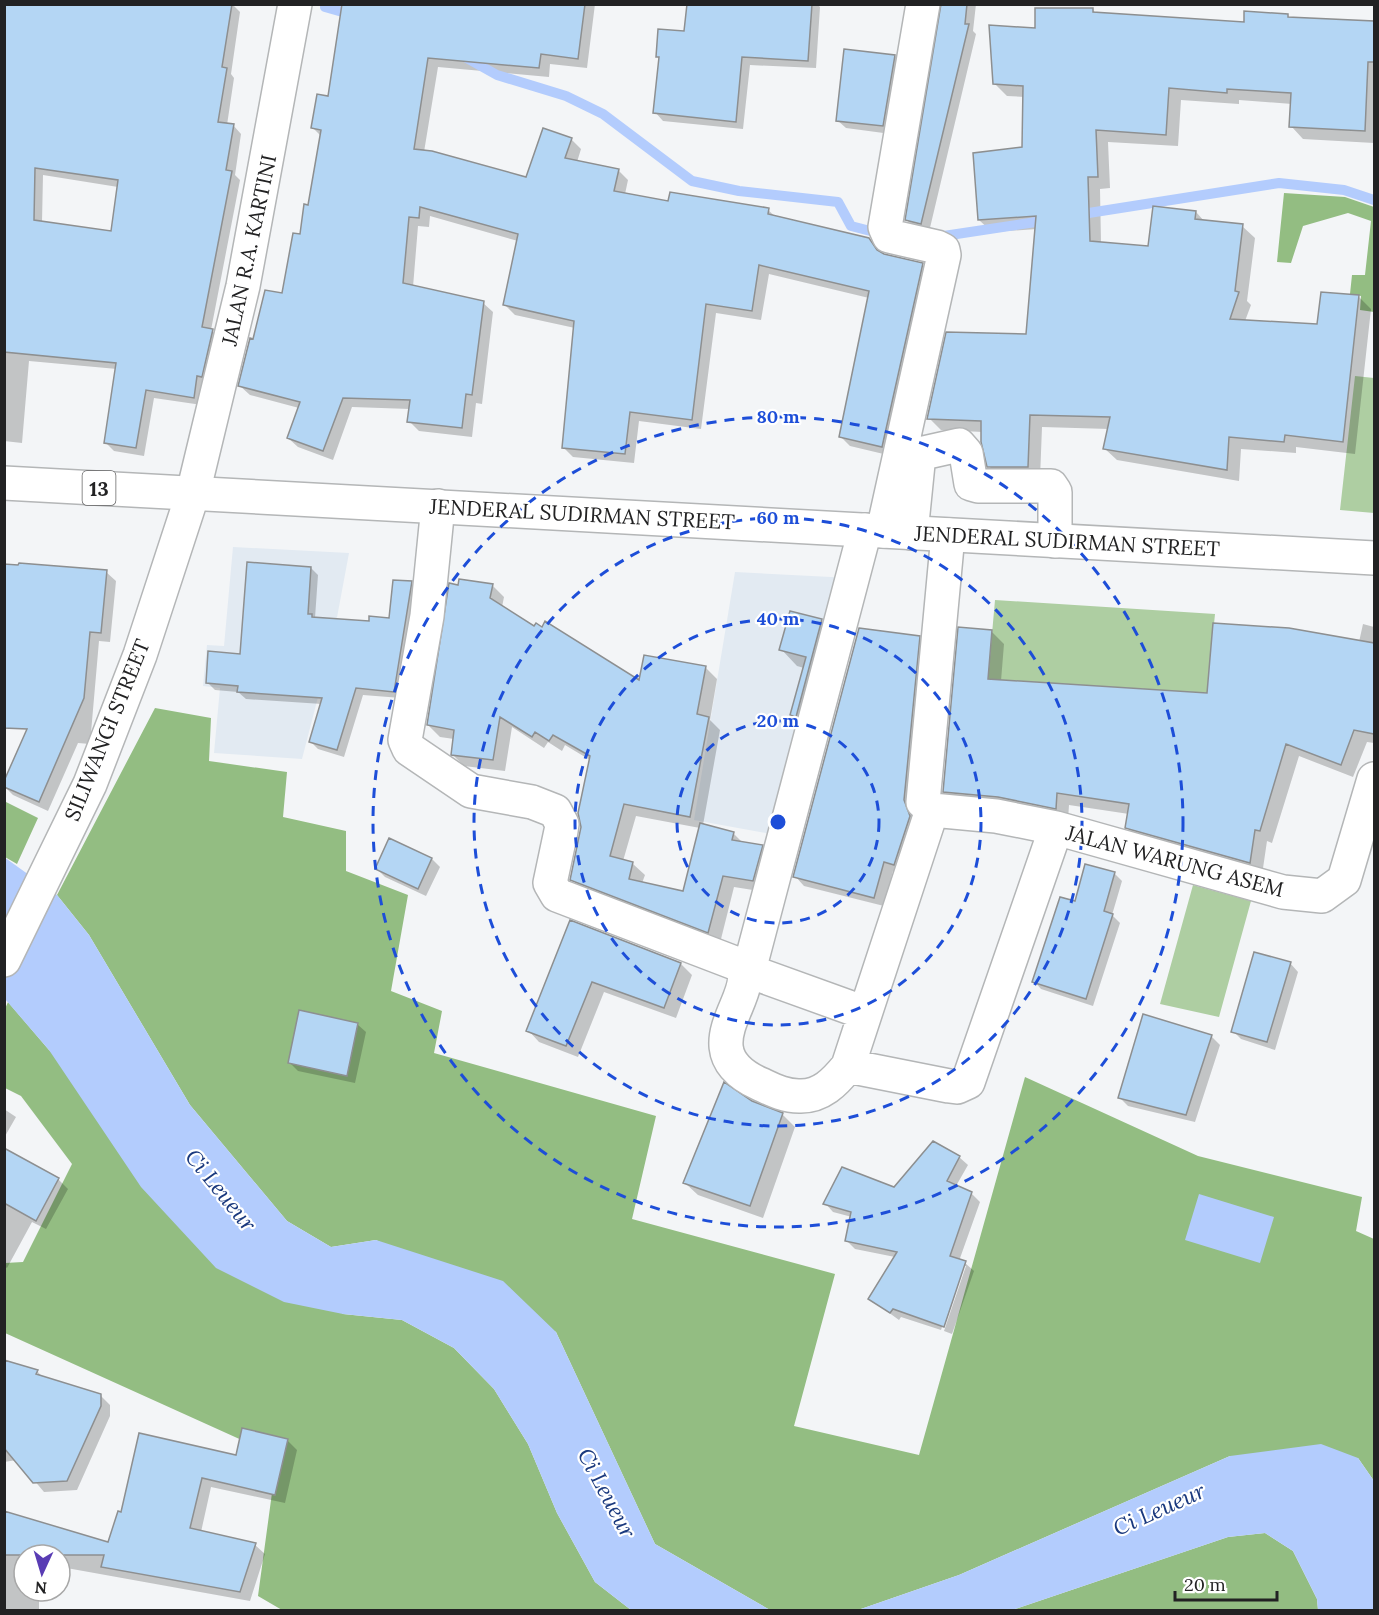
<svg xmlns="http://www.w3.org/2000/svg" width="1379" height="1615" viewBox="0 0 1379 1615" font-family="Lora,serif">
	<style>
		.built { fill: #e2eaf2 }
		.green { fill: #aecea2 }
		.forest { fill: #93bd82 }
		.water { fill: #b3ccfd }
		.shadow { fill: #0003; fill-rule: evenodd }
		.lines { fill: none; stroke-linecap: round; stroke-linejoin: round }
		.stream { stroke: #b3ccfd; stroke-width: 10 }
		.building { fill: #b4d6f4; stroke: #8d8f90; stroke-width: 1.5; fill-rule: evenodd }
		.minor-casing { stroke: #b4b6b7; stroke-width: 36 }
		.major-casing { stroke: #b4b6b7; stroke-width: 36 }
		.highway-casing { stroke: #b4b6b7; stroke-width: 36 }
		.minor { stroke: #fff; stroke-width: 33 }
		.major { stroke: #fff; stroke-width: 33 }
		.highway { stroke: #fff; stroke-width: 33 }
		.ring { fill: none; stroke: #1d4ed8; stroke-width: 3; stroke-dasharray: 10 8 }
		.labels { text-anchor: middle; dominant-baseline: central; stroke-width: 4.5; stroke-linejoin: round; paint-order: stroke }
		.shield { fill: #fff; stroke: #646465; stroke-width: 1.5 }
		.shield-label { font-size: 20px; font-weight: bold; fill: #222223 }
		.street-label { font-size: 21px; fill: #222223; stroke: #fff }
		.water-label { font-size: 22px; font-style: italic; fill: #1a397e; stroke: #fff }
		.centre { fill: #1d4ed8; stroke: #fff; stroke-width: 3 }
		.ring-label { font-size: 18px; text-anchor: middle; font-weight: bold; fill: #1d4ed8; stroke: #fff; stroke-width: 4.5; stroke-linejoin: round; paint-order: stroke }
	</style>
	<rect width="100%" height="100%" fill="#f3f5f7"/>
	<path class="built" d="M233 547 349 553 333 639 302 759 214 753 220 688 203 686 207 645 224 646Z
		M735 572 851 578 782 836 694 820Z"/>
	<path class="green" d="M1355 376 1374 378V513L1340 510Z
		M995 600 1215 614 1207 693 988 679Z
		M1193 885 1251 901 1219 1017 1160 1004Z"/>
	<path class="forest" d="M1284 193 1345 197 1374 207V312L1360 310 1361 296 1350 294 1352 275H1365L1371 221 1348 213 1303 226 1291 263 1277 262Z
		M155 708 211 718 209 761 287 772 283 817 346 831V871L408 895 391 991 442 1011 434 1053 656 1116 632 1219 835 1274 794 1426 919 1455 1025 1077 1198 1156 1362 1197 1356 1231 1374 1239V1481L1358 1458 1230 1456 959 1575 858 1610H770L655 1544 556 1332 376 1240 331 1247 287 1221 190 1105 89 935 57 895Z
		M4 801 38 818 17 864 5 857Z
		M8 1002 49 1050 343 1314 402 1320 454 1348 494 1389 528 1444 557 1513 595 1582 631 1610H282L258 1596 277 1456 5 1333V1263L23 1262 72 1164 21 1096 5 1088 4 1011Z
		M1265 1533 1293 1551 1317 1599 1318 1610H1012L1228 1537Z"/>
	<path class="water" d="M4 857 57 895 89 935 190 1105 287 1221 331 1247 376 1240 503 1281 556 1332 655 1544 770 1610H631L595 1582 557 1513 528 1444 494 1389 454 1348 402 1320 343 1314 284 1302 216 1268 141 1187 49 1050 5 999Z
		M1199 1194 1274 1217 1260 1263 1185 1240Z
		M1321 1444 1358 1458 1374 1481V1610H1318L1317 1599 1293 1551 1265 1533 1228 1537 1012 1610H858L959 1575 1230 1456Z"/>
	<path class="shadow" d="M4 4H232L240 12 231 74 234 78 227 125H233L241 134 235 175 240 180 211 330 221 339 202 405 154 398 144 456 114 451 106 443 117 369 29 361 22 443 4 441ZM43 175 118 187 112 232 42 222Z
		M343 4H595L587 68 550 64 549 77 438 67 424 152 527 178 571 139 581 149 577 162 618 170 628 180 625 194 669 203 768 210 777 218 869 240 882 254 922 264 932 274 892 456 850 446 840 436 869 298 769 274 761 320 716 313 701 429 639 421 634 463 573 457 563 447 575 328 515 315 505 305 518 241 430 216 429 227 418 226 413 287 483 303 493 312 482 404 476 403 472 437 419 431 409 421 410 409 352 407 333 460 298 447 288 438 299 408 250 395 240 386 255 341 283 295 310 207 322 137 313 128 329 98Z
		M688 4H817L820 7 816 68 750 65 743 129 663 121 655 112 660 59 657 56 685 32Z
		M943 4H976L973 31 976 34 929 232 915 228 907 220Z
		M1092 9 1097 14 1245 23 1287 15 1290 19 1374 21V143L1303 139 1291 126 1292 104 1239 100V104L1181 100 1178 146 1108 142 1110 188 1100 189 1101 243 1150 247 1196 212 1205 222 1242 226 1255 238 1247 301 1251 305 1245 321 1319 326 1359 297 1371 309 1355 454 1296 447V453L1241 449 1239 481 1117 460 1104 448 1109 429 1042 427 1040 479H1001L989 466 983 432 941 430 929 418 1028 336 1037 229 992 232 979 220 1024 149 1025 97 1007 96 995 84 1036 29Z
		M895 56 903 64 891 134 846 128 837 120Z
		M311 568 318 575 315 618 370 622 391 620 411 583 418 590 401 698 363 695 344 757 318 749 311 742 322 704 246 699 238 692 215 690 208 683 242 656Z
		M106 572 116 581 110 642 99 641 90 744 78 743 48 811 13 795 4 786Z
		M492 585 504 597 502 607 534 628 640 683 705 667 717 679 710 720 720 730 703 825 733 833 743 843 762 846 774 858 765 892 734 887 720 943 583 891 572 879 582 827 590 760 565 745 562 751 548 742 544 748 512 727 505 771 464 766 452 754 454 739 440 737 428 725ZM636 816 700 828 684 893 642 883 645 875 633 864 623 861Z
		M821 620 838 637 808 731 792 715 804 668 797 666 781 649Z
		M1363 624 1374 627V743L1367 742 1353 777 1299 756 1272 843 1267 841 1262 875 1140 840 1127 828 1129 814 1069 805 1068 820 957 804 944 792 991 631 1004 644 1001 681 1209 695 1359 642Z
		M919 637 928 647 919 826 903 874 893 871 884 906 804 886 795 876Z
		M432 859 440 867 426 896 385 877 377 869Z
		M1114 873 1122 881 1112 915 1120 923 1093 1006 1041 989 1034 981 1076 903Z
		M571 922 681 964 692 975 676 1018 604 992 578 1057 539 1042 528 1030Z
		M1290 963 1298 972 1275 1050 1241 1039 1233 1031Z
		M1144 1016 1212 1037 1220 1045 1195 1122 1128 1106 1120 1098Z
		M357 1024 366 1032 355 1083 298 1071 290 1063Z
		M751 1102 782 1114 795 1127 763 1218 698 1195 685 1183Z
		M4 1109 16 1117 4 1138Z
		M4 1150 58 1179 68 1189 46 1229 32 1222 7 1268 4 1266Z
		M959 1157 968 1165 956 1186 971 1193 980 1202 959 1261 965 1263 974 1271 952 1334 944 1331 966 1266H963L941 1330 901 1317 899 1320 870 1299 895 1257 855 1249 847 1241 852 1217 833 1212 825 1203 895 1189Z
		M4 1361 37 1371 44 1379 100 1395 110 1405V1416L77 1490 44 1492 17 1460 4 1462Z
		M287 1440 297 1450 285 1503 211 1487 201 1532 255 1545 265 1554 250 1601 61 1567 60 1570V1555H24V1591H39V1610H4V1512L109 1544 122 1514 237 1456Z"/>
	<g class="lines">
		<path class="stream" d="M325 7 353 15
			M463 56 497 75 566 96 603 114 692 181 739 191 838 202 851 226 882 234
			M1076 215 1279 183 1344 190 1374 200
			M937 237 1049 220"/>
	</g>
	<path class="building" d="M4 4H232L222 67 227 68 218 122 234 124 226 170 232 171 202 327 213 329 202 377 197 376 194 398 146 390 136 448 104 443 116 363 4 352ZM35 168 118 180 111 231 34 220Z
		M342 4H585L578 59 541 54 539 68 428 58 414 149 432 151 526 177 543 128 572 138 565 158 619 169 614 191 668 201 670 192 769 208 768 214 869 238 877 250 884 254 923 263 882 447 839 437 869 291 759 265 752 311 706 304 692 420 630 412 625 454 562 448 574 321 503 305 518 234 420 207 419 218 409 217 403 283 484 301 472 395 466 394 462 428 407 422 410 400 343 398 323 451 287 438 300 402 238 386 250 338 253 339 265 290 282 293 293 233 300 234 304 204 308 205 321 130 311 128 317 94 328 96Z
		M687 4H812L808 61 742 57 736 122 653 113 659 57H656L658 29 684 31Z
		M941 4H967L965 24H969L921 224 905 220Z
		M1035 8H1093V12L1244 22V11L1288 14V17L1374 21V62H1368L1365 131 1289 127 1291 93 1227 89V93L1169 88 1166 135 1096 130 1098 177H1088L1090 241 1148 246 1153 206 1196 211 1195 219 1243 224 1235 291 1239 292 1230 319 1317 324 1321 292 1359 295 1343 442 1285 435 1284 442 1229 437 1227 470 1103 449 1110 417 1030 415 1028 467H987L981 442V421L927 419 946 332 1026 334 1036 216 978 220 973 153 1022 147 1023 86 993 84 989 25 1035 28Z
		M844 49 895 55 883 126 836 121Z
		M247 562 311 567 308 614H312V617L369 621V616L389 618 393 580 412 581 394 692 356 688 337 750 309 742 322 698 237 692 238 686 206 683 208 651 240 654Z
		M19 563 107 570 101 633 90 632 84 698 39 802 4 787V781L27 729 4 728V564L18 565Z
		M459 579 493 584 490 598 534 626 536 623 542 627 545 621 639 680 644 655 706 666 697 714 709 717 690 817 624 804 610 856 633 862 629 879 683 891 700 823 734 832 732 840 763 845 753 881 723 876 708 933 570 880 581 827 578 813 590 756 553 735 549 741 535 732 532 737 500 717 493 760 451 755 454 730 427 725 449 583 458 585Z
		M790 611 822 619 796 717 790 715 806 657 779 650Z
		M1213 623 1289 628 1374 643V734L1354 730 1341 765 1286 744 1260 831 1255 830 1250 863 1125 828 1129 804 1057 793 1056 809 998 797 943 792 958 627 992 630 988 679 1207 693Z
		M859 628 920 636 904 800 910 816 894 865 884 862 874 898 793 877Z
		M389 838 432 858 418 889 375 869Z
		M1085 864 1115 872 1104 911 1113 914 1086 999 1032 982 1060 897 1075 901Z
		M570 920 681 963 664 1008 592 982 566 1046 526 1031Z
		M1254 952 1291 962 1267 1042 1231 1032Z
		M299 1010 358 1023 347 1076 288 1063Z
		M1143 1014 1212 1035 1186 1115 1118 1098Z
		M724 1082 752 1101 783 1113 750 1206 683 1183Z
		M933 1141 960 1156 947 1181 972 1192 950 1256 966 1261 944 1327 893 1309 890 1313 868 1299 897 1252 845 1241 851 1212 823 1204 842 1167 894 1187Z
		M4 1148 59 1178 36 1221 4 1203Z
		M4 1360 38 1370 36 1374 101 1394V1406L67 1481 33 1483 4 1448Z
		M242 1428 288 1439 275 1495 202 1478 190 1528 256 1543 240 1592 101 1567 104 1555H4V1511L108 1542 118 1511 121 1512 139 1433 236 1455Z"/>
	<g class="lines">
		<g class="minor-casing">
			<path id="minor" d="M438 506 427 616 405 740 409 749 471 791 532 802 555 811 562 824 561 831 550 883 557 895 740 965C764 993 683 1049 760 1084 773 1090 784 1096 799 1096 821 1097 835 1082 848 1066L932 810
				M883 531 944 255 943 250 937 247 889 236 885 227 923 4
				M911 533 919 454 959 445 966 453 971 484 978 486H1051L1055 492V541
				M932 810 996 816 1056 828 1283 892 1322 896 1344 880 1374 779
				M932 810 923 802 948 535
				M865 1013 743 969 752 959 865 530
				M848 1066 949 1086 957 1087 968 1082 1056 828"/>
		</g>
		<g class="major-casing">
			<path id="major" d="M4 960 90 784 140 655 193 493 243 286 295 4"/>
		</g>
		<g class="highway-casing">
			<path id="highway" d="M4 483 1374 558"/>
		</g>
		<use href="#minor" class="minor"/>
		<use href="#major" class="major"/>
		<use href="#highway" class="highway"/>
	</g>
	<g class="ring">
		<circle cx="778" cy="822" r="101"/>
		<circle cx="778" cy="822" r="203"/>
		<circle cx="778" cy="822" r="304"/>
		<circle cx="778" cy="822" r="405"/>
	</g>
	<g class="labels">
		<rect class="shield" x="82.5" y="471" width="33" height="34" rx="4.5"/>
		<g class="shield-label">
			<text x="99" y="488">13</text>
		</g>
		<g class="street-label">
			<text transform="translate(249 250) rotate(-78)">JALAN R.A. KARTINI</text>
			<text transform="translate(582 514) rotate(3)">JENDERAL SUDIRMAN STREET</text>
			<text transform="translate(1067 541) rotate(3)">JENDERAL SUDIRMAN STREET</text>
			<text transform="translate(107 730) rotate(-68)">SILIWANGI STREET</text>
			<text transform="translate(1175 861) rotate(15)">JALAN WARUNG ASEM</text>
		</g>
		<g class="water-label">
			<text transform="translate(221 1190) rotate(51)">Ci Leueur</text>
			<text transform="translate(607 1493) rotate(62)">Ci Leueur</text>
			<text transform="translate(1159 1509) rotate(-24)">Ci Leueur</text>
		</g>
	</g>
	<circle cx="778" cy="822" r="9" class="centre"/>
	<g class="ring-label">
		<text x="778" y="423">80 m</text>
		<text x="778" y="524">60 m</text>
		<text x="778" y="625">40 m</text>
		<text x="778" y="727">20 m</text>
	</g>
	<rect width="1379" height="1615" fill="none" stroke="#222223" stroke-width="12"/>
	<g transform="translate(42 1573) rotate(184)"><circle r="28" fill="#ffffff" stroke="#a7a7a7" stroke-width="1.5"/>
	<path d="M0-4.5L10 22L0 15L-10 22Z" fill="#593cb4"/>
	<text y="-9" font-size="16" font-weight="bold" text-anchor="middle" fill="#222223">N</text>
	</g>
	<path d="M1175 1591v9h102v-9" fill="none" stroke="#222223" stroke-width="3"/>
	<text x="1184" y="1591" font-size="18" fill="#222223" stroke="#ffffff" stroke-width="4.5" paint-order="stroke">20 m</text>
</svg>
